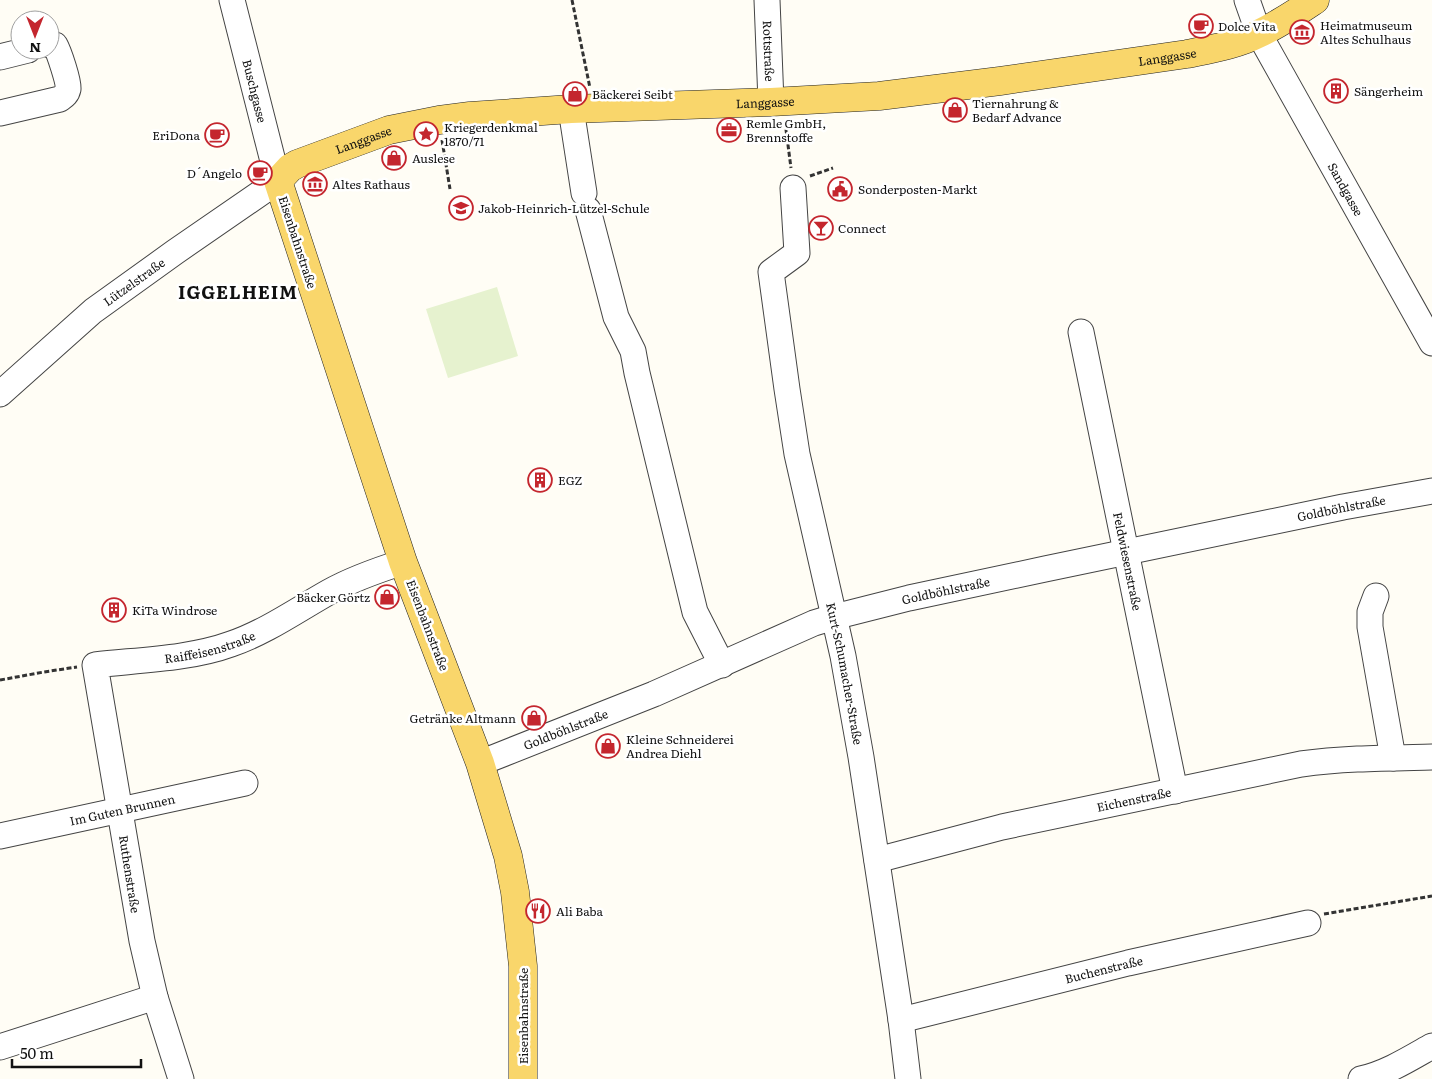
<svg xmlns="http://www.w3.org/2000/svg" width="1432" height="1079" viewBox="0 0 1432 1079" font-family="Literata,serif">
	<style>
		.pitch { fill: #e6f2cf }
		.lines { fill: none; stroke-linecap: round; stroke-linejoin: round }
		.minor-casing { stroke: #444; stroke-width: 27 }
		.major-casing { stroke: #222; stroke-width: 29 }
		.path { stroke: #333; stroke-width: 3; stroke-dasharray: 5 2.5; stroke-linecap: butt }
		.minor { stroke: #fff; stroke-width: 25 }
		.major { stroke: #f9d66b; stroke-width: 28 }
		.labels { text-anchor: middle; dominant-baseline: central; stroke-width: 5; stroke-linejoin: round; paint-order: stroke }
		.poi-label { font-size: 12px; fill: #111; stroke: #fff; text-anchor: start }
		.street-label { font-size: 12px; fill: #111; stroke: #fff }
		.district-label { font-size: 18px; font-weight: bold; letter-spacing: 1px; fill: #111; stroke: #fff }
	</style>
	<rect width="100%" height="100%" fill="#fffdf5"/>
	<path class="pitch" d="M497 287 518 356 448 378 426 309Z"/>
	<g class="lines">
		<g class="minor-casing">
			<g id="minor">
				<path id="s1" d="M767 0 771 102"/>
				<path id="s2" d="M1247 0 1259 34 1432 343"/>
				<path d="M0 57 28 50"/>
				<path d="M571 109 584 193"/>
				<path d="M0 113 60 99C64 96 67 94 68 89 69 82 59 52 55 45H50"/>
				<path id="s3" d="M793 188 797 253 771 272 787 389 797 454 843 656 861 757 901 1020 908 1079"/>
				<path d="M588 210 616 317 633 351 637 373 695 612 722 665"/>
				<path id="s4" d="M1081 332 1175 791"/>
				<path id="s5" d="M0 394 93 311 175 252 278 181 232 0"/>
				<path d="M1376 596 1370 612V627L1393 758"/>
				<path id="s6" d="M480 763 654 694 814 623 834 617 909 598 1045 569 1343 507 1432 491"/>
				<path id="s7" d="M0 836 245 783"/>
				<path id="s8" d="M877 860 1002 827 1301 764C1345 758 1388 758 1432 757"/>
				<path id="s9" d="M901 1020 1128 963 1308 923"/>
				<path d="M0 1047 155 997"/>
				<path id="s10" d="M181 1079 155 997 142 941 95 665C138 660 190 659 231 644 266 632 297 610 329 592 352 579 378 570 403 562"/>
				<path d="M1361 1079C1387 1073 1409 1059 1432 1046"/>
			</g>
		</g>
		<g class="major-casing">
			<g id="major">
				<path id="s11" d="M523 1079V966L515 892 508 856 480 763 403 562 278 181 290 168 297 164 389 130 439 120 470 116 571 109 771 102 879 96 1000 81 1187 54C1211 49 1236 45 1258 34 1278 25 1297 12 1315 0"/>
			</g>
		</g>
		<path class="path" d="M572 0 590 88
			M785 122 791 168
			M442 140 450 189
			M810 176 833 168
			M0 680 44 672 77 667
			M1324 914 1432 896"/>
		<use href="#minor" class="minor"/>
		<use href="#major" class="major"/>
	</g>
	<defs>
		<g id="cafe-ring" transform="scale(1.25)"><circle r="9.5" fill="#fff" stroke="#c4262e" stroke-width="1.5"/><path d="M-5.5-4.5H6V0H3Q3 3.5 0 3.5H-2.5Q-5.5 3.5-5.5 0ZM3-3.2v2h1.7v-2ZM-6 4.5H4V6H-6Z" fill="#c4262e"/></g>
		<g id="museum-ring" transform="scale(1.25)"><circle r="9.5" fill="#fff" stroke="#c4262e" stroke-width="1.5"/><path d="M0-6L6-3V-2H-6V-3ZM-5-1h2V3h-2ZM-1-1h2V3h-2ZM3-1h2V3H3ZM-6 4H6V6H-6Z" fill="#c4262e"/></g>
		<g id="building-ring" transform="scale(1.25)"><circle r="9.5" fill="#fff" stroke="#c4262e" stroke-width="1.5"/><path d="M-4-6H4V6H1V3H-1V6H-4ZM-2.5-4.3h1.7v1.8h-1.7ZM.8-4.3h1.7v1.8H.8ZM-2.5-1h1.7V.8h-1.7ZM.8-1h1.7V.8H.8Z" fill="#c4262e"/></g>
		<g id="shop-ring" transform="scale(1.25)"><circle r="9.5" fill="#fff" stroke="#c4262e" stroke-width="1.5"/><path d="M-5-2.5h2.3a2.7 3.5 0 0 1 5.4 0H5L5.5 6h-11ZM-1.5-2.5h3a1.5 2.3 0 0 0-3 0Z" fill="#c4262e"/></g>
		<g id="office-ring" transform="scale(1.25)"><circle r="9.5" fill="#fff" stroke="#c4262e" stroke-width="1.5"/><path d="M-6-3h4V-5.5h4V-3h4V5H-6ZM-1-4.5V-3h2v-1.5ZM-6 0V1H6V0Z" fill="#c4262e"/></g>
		<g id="sight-ring" transform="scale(1.25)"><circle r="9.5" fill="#fff" stroke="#c4262e" stroke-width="1.5"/><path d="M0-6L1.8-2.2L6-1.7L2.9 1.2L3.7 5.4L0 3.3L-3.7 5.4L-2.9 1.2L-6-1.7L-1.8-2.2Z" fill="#c4262e"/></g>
		<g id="civic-ring" transform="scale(1.25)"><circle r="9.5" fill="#fff" stroke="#c4262e" stroke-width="1.5"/><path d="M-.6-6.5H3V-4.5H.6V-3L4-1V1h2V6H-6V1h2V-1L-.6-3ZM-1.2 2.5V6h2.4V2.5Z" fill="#c4262e"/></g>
		<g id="school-ring" transform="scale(1.25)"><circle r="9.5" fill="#fff" stroke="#c4262e" stroke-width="1.5"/><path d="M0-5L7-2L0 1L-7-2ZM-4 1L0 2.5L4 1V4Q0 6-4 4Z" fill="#c4262e"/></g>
		<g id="bar-ring" transform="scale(1.25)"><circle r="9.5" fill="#fff" stroke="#c4262e" stroke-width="1.5"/><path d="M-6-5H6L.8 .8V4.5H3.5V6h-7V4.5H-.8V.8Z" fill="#c4262e"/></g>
		<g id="restaurant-ring" transform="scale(1.25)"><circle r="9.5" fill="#fff" stroke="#c4262e" stroke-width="1.5"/><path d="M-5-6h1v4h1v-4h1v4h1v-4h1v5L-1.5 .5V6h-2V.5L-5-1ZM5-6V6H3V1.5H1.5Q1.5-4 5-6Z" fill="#c4262e"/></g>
	</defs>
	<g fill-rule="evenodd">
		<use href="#cafe-ring" x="1201" y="26"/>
		<use href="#museum-ring" x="1302" y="32"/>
		<use href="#building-ring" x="1336" y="91"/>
		<use href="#shop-ring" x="575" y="94"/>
		<use href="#shop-ring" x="955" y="110"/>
		<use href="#office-ring" x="729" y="130"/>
		<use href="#sight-ring" x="426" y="134"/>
		<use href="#cafe-ring" x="217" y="135"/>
		<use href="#shop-ring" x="394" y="158"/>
		<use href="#cafe-ring" x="260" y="173"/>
		<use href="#museum-ring" x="315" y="184"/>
		<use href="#civic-ring" x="840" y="189"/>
		<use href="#school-ring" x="461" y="208"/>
		<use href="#bar-ring" x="821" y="228"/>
		<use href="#building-ring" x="540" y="480"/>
		<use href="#shop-ring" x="387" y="597"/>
		<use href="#building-ring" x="114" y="610"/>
		<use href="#shop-ring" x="534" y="718"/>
		<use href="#shop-ring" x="608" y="746"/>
		<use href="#restaurant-ring" x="538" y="911"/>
	</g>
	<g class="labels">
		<g class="poi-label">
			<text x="1320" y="25">Heimatmuseum<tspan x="1320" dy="14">Altes Schulhaus</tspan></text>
			<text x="1218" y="26">Dolce Vita</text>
			<text x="1354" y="91">Sängerheim</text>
			<text x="592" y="94">Bäckerei Seibt</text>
			<text x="972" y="103">Tiernahrung &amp;<tspan x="972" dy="14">Bedarf Advance</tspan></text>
			<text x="746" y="123">Remle GmbH,<tspan x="746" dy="14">Brennstoffe</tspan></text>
			<text x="444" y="127">Kriegerdenkmal<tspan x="444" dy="14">1870/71</tspan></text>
			<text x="200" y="135" text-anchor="end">EriDona</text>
			<text x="412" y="158">Auslese</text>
			<text x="242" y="173" text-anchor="end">D´Angelo</text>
			<text x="332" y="184">Altes Rathaus</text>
			<text x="858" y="189">Sonderposten-Markt</text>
			<text x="478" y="208">Jakob-Heinrich-Lützel-Schule</text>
			<text x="838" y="228">Connect</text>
			<text x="558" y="480">EGZ</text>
			<text x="370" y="597" text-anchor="end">Bäcker Görtz</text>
			<text x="132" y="610">KiTa Windrose</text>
			<text x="516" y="718" text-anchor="end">Getränke Altmann</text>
			<text x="626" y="739">Kleine Schneiderei<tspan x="626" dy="14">Andrea Diehl</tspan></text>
			<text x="556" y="911">Ali Baba</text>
		</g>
		<g class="street-label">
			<text stroke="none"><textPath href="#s1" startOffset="51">Rottstraße</textPath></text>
			<text stroke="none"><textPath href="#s11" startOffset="1844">Langgasse</textPath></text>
			<text transform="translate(255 91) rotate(76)">Buschgasse</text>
			<text stroke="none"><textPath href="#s11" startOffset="1439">Langgasse</textPath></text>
			<text stroke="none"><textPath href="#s11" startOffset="1034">Langgasse</textPath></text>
			<text stroke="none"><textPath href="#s2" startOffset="214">Sandgasse</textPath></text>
			<text transform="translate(298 242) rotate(72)">Eisenbahnstraße</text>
			<text stroke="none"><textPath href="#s5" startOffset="175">Lützelstraße</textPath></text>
			<text stroke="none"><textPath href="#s6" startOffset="902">Goldböhlstraße</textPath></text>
			<text stroke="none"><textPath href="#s4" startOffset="234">Feldwiesenstraße</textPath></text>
			<text stroke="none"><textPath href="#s6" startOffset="498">Goldböhlstraße</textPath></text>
			<text transform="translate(428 625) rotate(69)">Eisenbahnstraße</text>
			<text stroke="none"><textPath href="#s10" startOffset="540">Raiffeisenstraße</textPath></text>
			<text stroke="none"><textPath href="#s3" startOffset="506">Kurt-Schumacher-Straße</textPath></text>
			<text stroke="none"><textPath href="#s6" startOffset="92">Goldböhlstraße</textPath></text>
			<text stroke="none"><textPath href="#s8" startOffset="264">Eichenstraße</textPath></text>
			<text stroke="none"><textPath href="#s7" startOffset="125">Im Guten Brunnen</textPath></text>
			<text transform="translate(130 874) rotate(81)">Ruthenstraße</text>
			<text stroke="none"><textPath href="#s9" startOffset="209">Buchenstraße</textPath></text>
			<text transform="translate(523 1016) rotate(-90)">Eisenbahnstraße</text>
		</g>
		<g class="district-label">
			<text x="238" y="291">IGGELHEIM</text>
		</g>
	</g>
	<g transform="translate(35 35) rotate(180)"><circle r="24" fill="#ffffff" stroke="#a0a0a0"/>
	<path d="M0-4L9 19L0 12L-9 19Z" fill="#c4262e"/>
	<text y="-8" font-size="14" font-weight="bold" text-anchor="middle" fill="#111111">N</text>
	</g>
	<path d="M12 1059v8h129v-8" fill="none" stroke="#111111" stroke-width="2.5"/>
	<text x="20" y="1059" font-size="15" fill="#111111" stroke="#ffffff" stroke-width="4" paint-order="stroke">50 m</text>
</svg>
